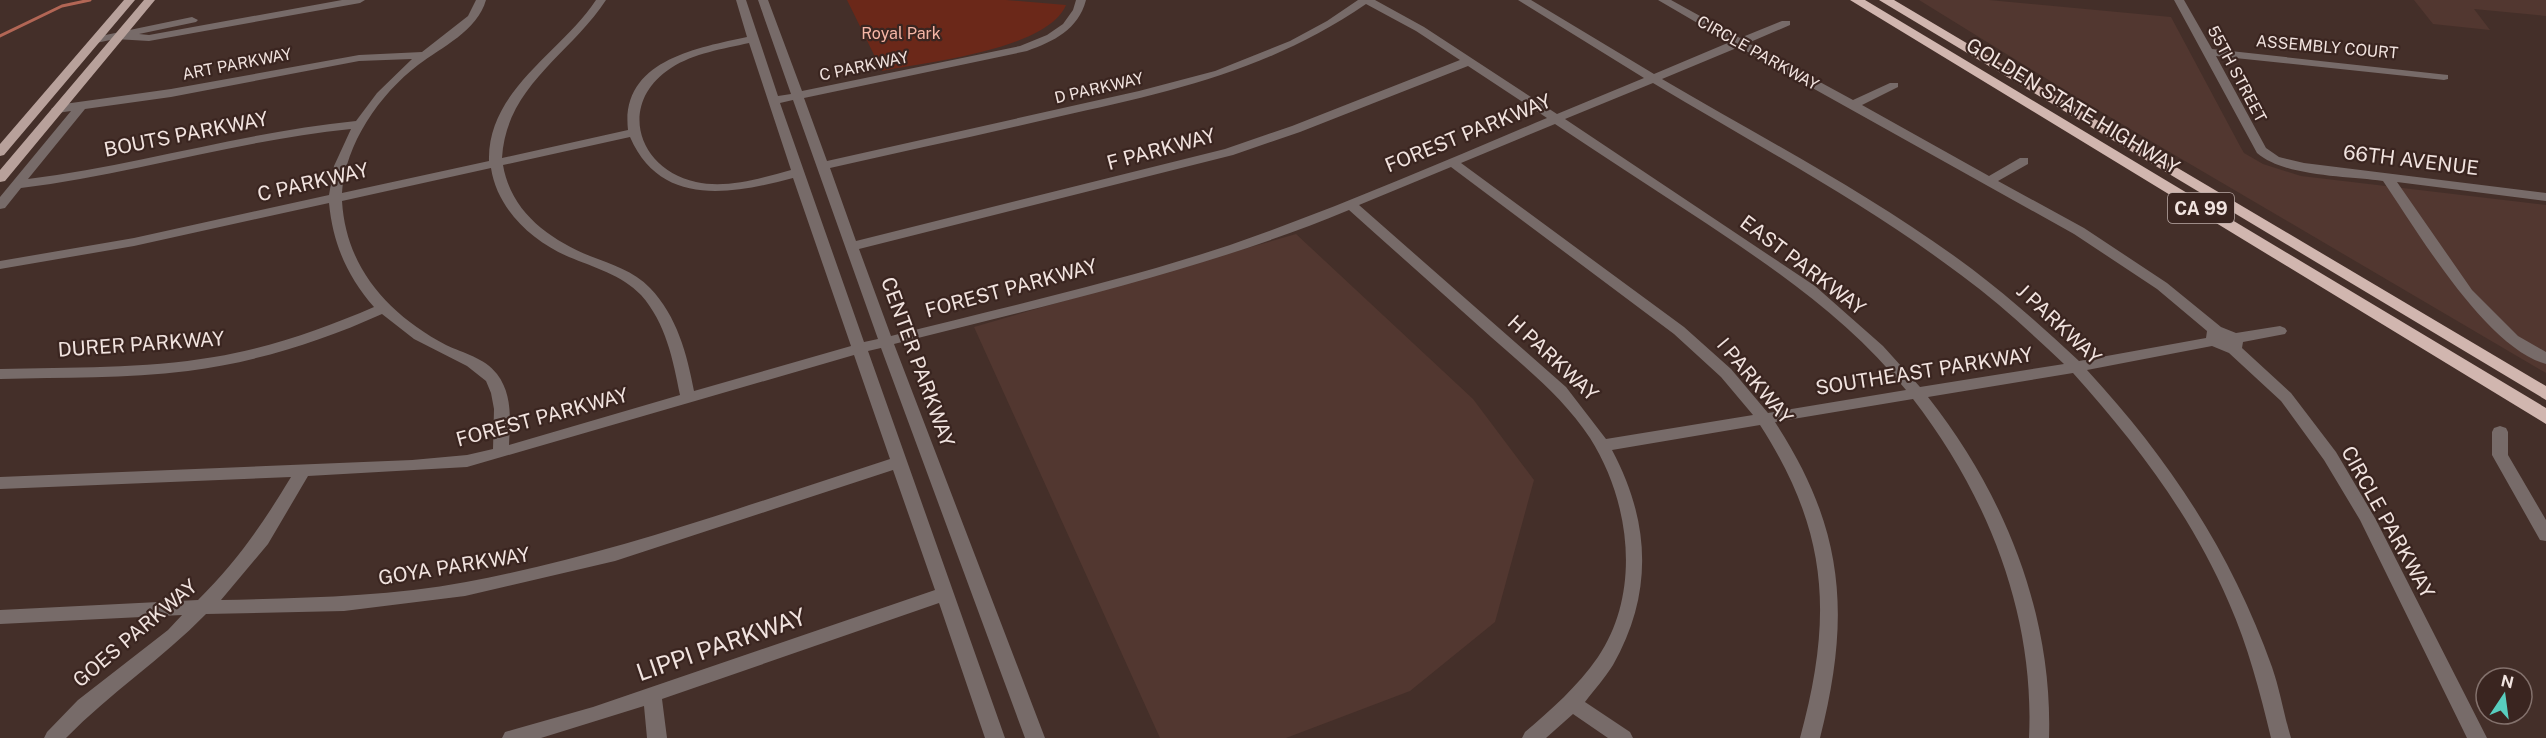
<svg xmlns="http://www.w3.org/2000/svg" width="2546" height="738" viewBox="0 0 2546 738" font-family="'Public Sans',sans-serif">
	<style>
		.built { fill: #523730 }
		.green { fill: #6b2819 }
		.lines { fill: none; stroke-linecap: round; stroke-linejoin: round }
		.stream { stroke: #b26655; stroke-width: 3 }
		.minor { fill: #776b69; fill-rule: evenodd }
		.major { fill: #b8a19b; fill-rule: evenodd }
		.highway { fill: #d1b6af; fill-rule: evenodd }
		.labels { text-anchor: middle; dominant-baseline: central; stroke-width: 4.5; stroke-linejoin: round; paint-order: stroke }
		.far-park-label { font-size: 16px; fill: #f6b6a6; stroke: #3a2520 }
		.far-street-label { font-size: 16px; fill: #f1e3df; stroke: #3a2520 }
		.shield { fill: #3a2520; stroke: #baaaa6; stroke-width: 1.5 }
		.shield-label { font-size: 18px; font-weight: bold; fill: #f1e3df }
		.street-label { font-size: 20px; fill: #f1e3df; stroke: #3a2520 }
		.near-street-label { font-size: 24px; fill: #f1e3df; stroke: #3a2520 }
	</style>
	<rect width="100%" height="100%" fill="#442f29"/>
	<path class="built" d="M1919 0H1989L2171 17 2240 146 2244 153 2263 164 2301 176 2546 205V373L2081 100Z
		M2414 0H2546V16L2474 9 2490 30 2433 24Z
		M1296 234 1473 399 1534 480 1495 622 1410 691 1286 738H1160L974 327Z"/>
	<path class="green" d="M847 0H1006L1066 5C1047 50 927 62 882 71Z"/>
	<g class="lines">
		<path class="stream" d="M0 36 62 6 90 0"/>
		<path class="minor" d="M342 0H365L360 3 149 41 115 39 96 43 90 40 96 37 192 17 198 20 196 22 139 34 149 35Z
			M476 0H486C477 31 442 47 418 65 380 94 345 144 342 193L489 161C487 90 561 53 596 0H606C570 55 506 86 502 158L628 130C620 61 696 48 747 37L736 0H746L778 96 791 94 758 0H768L802 91 1020 46 1047 35 1063 24 1073 10 1076 0H1086C1078 30 1054 41 1027 51L804 98 827 161 1139 91 1215 71 1290 41 1327 21 1358 0H1375L1424 27 1557 114 1644 78 1518 0H1531L1654 74 1730 42 1658 0H1671L1740 38 1782 21H1790V25L1748 43 1853 100 1890 83H1898V87L1862 105 1989 176 2020 158H2028V164L1998 181 2084 228 2167 283 2221 327 2236 333 2280 326 2285 328 2287 331 2285 334 2243 342 2242 348 2291 393 2336 452 2375 518 2487 738H2467L2360 520 2324 460 2281 401 2229 353 2212 346 2087 370C2169 459 2231 552 2272 667 2280 690 2284 715 2291 738H2271C2260 692 2248 646 2229 603 2192 516 2135 442 2073 373L1928 397C2004 493 2053 614 2049 738H2029C2035 615 1988 496 1913 399L1775 422C1845 529 1851 616 1820 738H1800C1833 617 1829 532 1760 425L1612 450C1650 521 1654 593 1613 665 1605 678 1594 690 1585 702L1630 732 1633 738H1608L1573 714 1546 738H1522L1525 732C1552 709 1577 687 1598 657 1642 592 1630 501 1590 438 1564 398 1526 368 1491 337 1444 295 1396 252 1349 210 1202 271 1047 305 894 344L1045 738H1025L881 348 868 351 1005 738H985L939 603 662 699 667 738H647L644 706 541 738H502L505 732 512 730 593 707 935 590 893 470 615 561 465 596 344 611 206 614C162 659 110 693 66 738H44L47 732 78 700 168 630 182 615 0 624V610L198 600C238 560 262 525 291 477L0 489V477L412 460 467 455 493 449 494 409 491 393 486 381 467 366 414 339 382 314C320 342 256 362 188 371 126 379 63 377 0 379V369C71 367 143 369 214 357 269 348 323 329 374 307 347 276 333 244 329 203L134 246 0 269V261L134 238 329 195 334 166 351 129C240 140 132 174 21 188L5 208 0 209V197L71 111 57 113 51 109 57 105 171 89 359 55 422 52 468 16ZM1366 4 1416 31 1460 60 1292 126 1225 149 856 241 830 168C905 151 981 135 1057 117 1170 92 1268 71 1366 4ZM749 43 791 170C761 178 727 189 696 182 637 169 617 103 671 68 694 53 723 49 749 43ZM1739 47 2074 234 2157 289 2207 331 2206 338 2079 361C2045 329 2010 298 1972 269 1876 197 1766 140 1662 79ZM412 59 377 93 356 121C245 132 139 165 28 179L85 109 171 97 359 61ZM1468 66 1547 118C1442 162 1337 208 1230 245 1119 282 1004 307 891 336L859 249 1233 155 1300 132ZM1653 83C1756 145 1864 202 1961 275 1998 302 2031 333 2064 364L1920 387 1883 346 1815 286 1565 119ZM793 100 878 339 864 342 780 103ZM1555 124C1600 154 1646 184 1692 214 1769 265 1847 317 1906 390L1768 413 1731 369 1684 327 1461 163ZM630 137C661 208 732 194 793 178L851 346 694 391C687 354 677 316 650 288 634 271 611 264 590 256 549 239 511 212 503 165ZM1451 167 1674 334 1721 377 1753 415 1606 439 1566 387 1359 205ZM491 168C497 209 532 241 569 257 593 267 622 275 641 295 666 323 673 360 680 395L509 445C510 421 513 395 497 374 485 358 463 353 446 345 388 314 346 268 342 201ZM854 355 890 459C750 504 611 555 466 582 385 597 303 598 221 600L268 544 308 476 467 467Z
			M2174 0H2184L2212 49 2448 75V79L2444 80 2216 56 2266 148 2279 157 2304 163 2546 193V201L2397 182 2472 290 2518 336 2546 352V364C2485 347 2418 232 2383 181 2347 176 2285 177 2257 153Z
			M2500 426 2506 428 2508 432V455L2546 520V541L2540 540 2492 455V432L2494 428Z"/>
		<path class="major" d="M124 0H135L4 155 0 156V144Z
			M144 0H155L5 181 0 182V170Z"/>
		<path class="highway" d="M1850 0H1865L2546 408V424Z
			M1879 0H1894L2546 386V400Z"/>
	</g>
	<g class="labels">
		<g class="far-park-label">
			<text x="901" y="33">Royal Park</text>
		</g>
		<g class="far-street-label">
			<text transform="translate(2327 47) rotate(5)">ASSEMBLY COURT</text>
			<text transform="translate(1758 53) rotate(29)">CIRCLE PARKWAY</text>
			<text transform="translate(237 64) rotate(-11)">ART PARKWAY</text>
			<text transform="translate(864 66) rotate(-12)">C PARKWAY</text>
			<text transform="translate(2237 74) rotate(62)">55TH STREET</text>
			<text transform="translate(1099 88) rotate(-13)">D PARKWAY</text>
		</g>
		<rect class="shield" x="2168" y="193" width="66" height="30" rx="4.5"/>
		<g class="shield-label">
			<text x="2201" y="208">CA 99</text>
		</g>
		<g class="street-label">
			<text transform="translate(2073 106) rotate(31)">GOLDEN STATE HIGHWAY</text>
			<text transform="translate(1468 133) rotate(-22)">FOREST PARKWAY</text>
			<text transform="translate(186 134) rotate(-11)">BOUTS PARKWAY</text>
			<text transform="translate(1161 149) rotate(-15)">F PARKWAY</text>
			<text transform="translate(2411 160) rotate(7)">66TH AVENUE</text>
			<text transform="translate(313 182) rotate(-13)">C PARKWAY</text>
			<text transform="translate(1803 265) rotate(37)">EAST PARKWAY</text>
			<text transform="translate(1011 288) rotate(-15)">FOREST PARKWAY</text>
			<text transform="translate(2059 324) rotate(43)">J PARKWAY</text>
			<text transform="translate(141 344) rotate(-4)">DURER PARKWAY</text>
			<text transform="translate(1553 358) rotate(43)">H PARKWAY</text>
			<text transform="translate(918 362) rotate(70)">CENTER PARKWAY</text>
			<text transform="translate(1924 371) rotate(-9)">SOUTHEAST PARKWAY</text>
			<text transform="translate(1755 381) rotate(50)">I PARKWAY</text>
			<text transform="translate(542 417) rotate(-15)">FOREST PARKWAY</text>
			<text transform="translate(2388 522) rotate(61)">CIRCLE PARKWAY</text>
			<text transform="translate(454 566) rotate(-9)">GOYA PARKWAY</text>
			<text transform="translate(135 633) rotate(-40)">GOES PARKWAY</text>
		</g>
		<g class="near-street-label">
			<text transform="translate(721 644) rotate(-19)">LIPPI PARKWAY</text>
		</g>
	</g>
	<g transform="translate(2504 696) rotate(13)"><circle r="28" fill="#3a2520" stroke="#83716c" stroke-width="1.5"/>
	<path d="M0-4.5L10 22L0 15L-10 22Z" fill="#58cebf"/>
	<text y="-9" font-size="16" font-weight="bold" text-anchor="middle" fill="#f1e3df">N</text>
	</g>
</svg>
